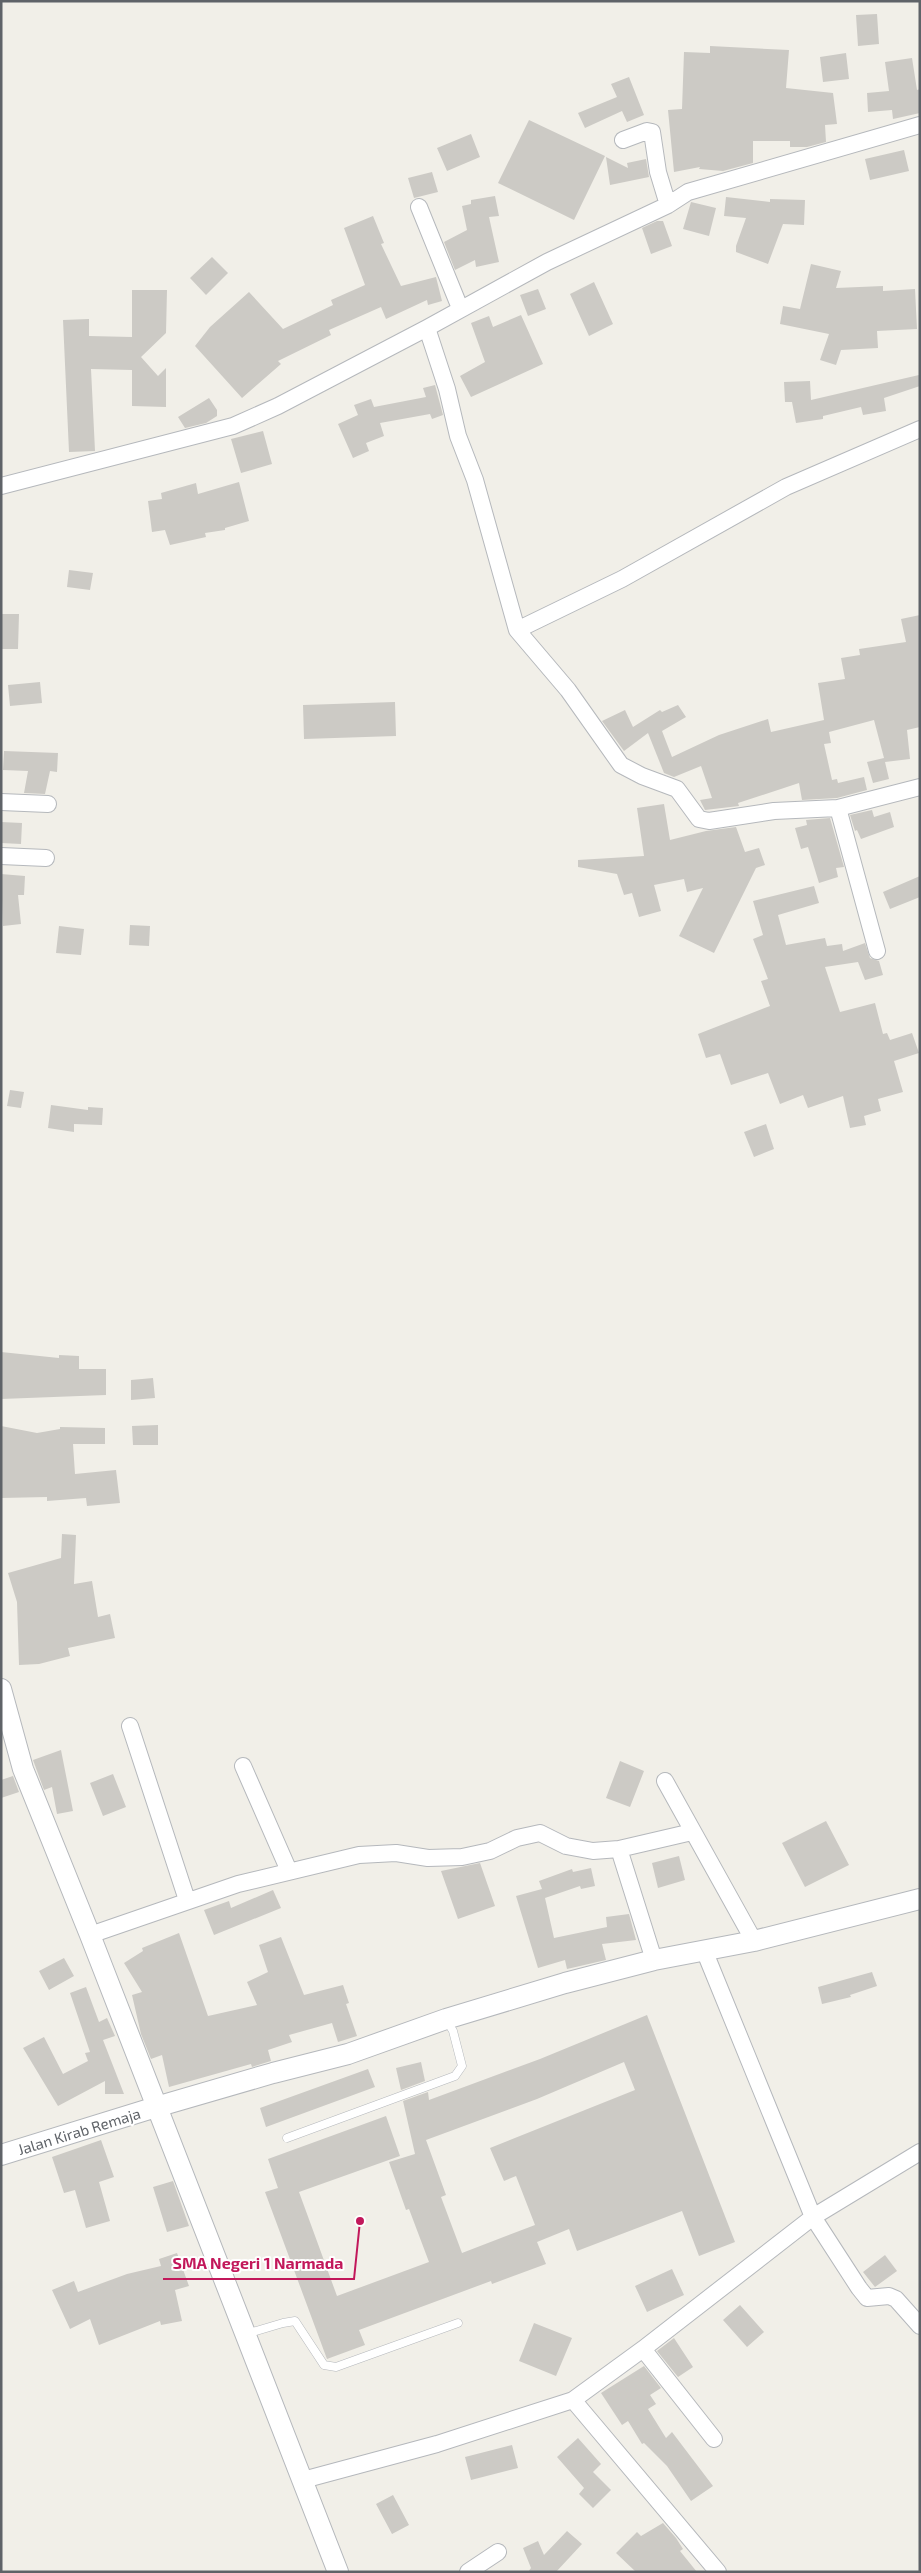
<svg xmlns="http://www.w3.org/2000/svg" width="921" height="2573" viewBox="0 0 921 2573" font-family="'Exo 2',sans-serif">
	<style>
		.building { fill: #cccac5; fill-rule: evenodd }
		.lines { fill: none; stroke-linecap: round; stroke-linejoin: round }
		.service-casing { stroke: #b5b8bc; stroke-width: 9 }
		.minor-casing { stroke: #b5b8bc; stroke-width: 18 }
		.tertiary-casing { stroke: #b5b8bc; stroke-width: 22 }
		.service { stroke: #fff; stroke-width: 8 }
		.minor { stroke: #fff; stroke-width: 16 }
		.tertiary { stroke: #fff; stroke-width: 20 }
		.labels { text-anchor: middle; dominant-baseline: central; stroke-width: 4; stroke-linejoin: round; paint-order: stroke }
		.street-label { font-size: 15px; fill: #5f6368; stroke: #fff }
		.leader { fill: none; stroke: #c2185b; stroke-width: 2 }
		.callout-dot { fill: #c2185b; stroke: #fff; stroke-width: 2 }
		.callout-label { font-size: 16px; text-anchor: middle; font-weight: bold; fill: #c2185b; stroke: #fff; stroke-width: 4; stroke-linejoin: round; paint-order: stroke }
	</style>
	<rect width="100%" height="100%" fill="#f1efe8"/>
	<path class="building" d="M877 14 879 44 858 46 856 15Z
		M710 46 789 50 786 88 833 93 837 124 825 125 826 142 807 147H790V141H753V163L723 171 699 169 700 167 674 172 668 110 682 109 684 52 710 53Z
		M846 53 849 79 823 82 820 57Z
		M912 58 917 90 920 89V113L893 119 892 110 868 112 867 93 889 91 885 62Z
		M629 77 644 115 627 122 622 111 585 128 578 113 617 97 611 84Z
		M529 120 605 156 574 220 498 183Z
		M471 134 480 157 447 171 437 148Z
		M904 150 909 171 870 180 865 159Z
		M606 157 628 168 627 163 646 159 649 177 610 185Z
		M432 172 438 192 414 198 408 178Z
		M495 196 499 216 489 217 499 262 476 267 475 260 455 270 444 242 467 230 462 206 471 204V200Z
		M726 197 770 202V199L805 200 804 225 783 224 768 264 736 252V246L746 218 724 216Z
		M691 202 716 208 709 236 683 229Z
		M373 216 384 243 381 244 401 286 436 277 442 301 428 305 427 300 386 319 381 307 329 330 331 335 278 361 281 364 242 398 195 346 210 327 249 292 283 329 333 305 331 300 365 285 344 228Z
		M657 221H663L672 246 651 254 642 228Z
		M212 257 228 273 206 295 190 278Z
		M811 264 841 271 836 288 883 286V291L915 289 917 329 877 331 878 348 841 350 836 365 820 360 829 334 780 324 783 306 800 309Z
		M594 282 613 324 589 336 570 294Z
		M538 289 546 309 528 316 520 295Z
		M132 290H167L166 333 141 357 158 376 166 368V407L132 406V370L91 369 95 451 69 452 63 320 89 319V336L132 337Z
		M521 315 543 364 471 397 460 376 485 362 471 323 489 316 493 327Z
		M919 375 920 386 884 398 886 411 863 415 861 407 823 416V419L796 423 792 402H785L784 382 810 381 811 400Z
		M435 385 443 415 432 419 430 414 380 423 384 436 366 443 369 451 353 458 338 424 358 415 354 405 371 399 374 407 426 397 423 388Z
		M209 398 217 410V416L206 423 185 428 178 417Z
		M263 431 272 464 241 473 231 439Z
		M239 482 249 521 225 528V530L205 533 206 537 170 545 165 530 152 532 148 501 162 499 161 493 196 483 198 494Z
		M69 570 93 573 90 590 67 587Z
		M1 614H19L18 649H1Z
		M920 615V727L907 730 910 759 885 762 889 779 873 783 867 762 884 758 874 720 829 732 831 743 824 744 832 780 837 779 838 783 864 777 867 790 837 798 802 800 799 783 738 803 739 806 705 810 700 800 712 798 701 766 674 777 664 773 648 733 624 751 602 721 625 710 633 727 660 710 662 712 678 705 686 717 662 731 672 757 719 735 768 719 771 732 824 720 818 683 845 679 841 658 860 655 859 649 906 642 901 619Z
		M40 682 42 703 10 706 8 685Z
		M395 702 396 736 304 739 303 705Z
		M4 751 58 753 57 772 50 771 45 794 24 793 28 771 3 770Z
		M664 804 670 840 706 831 736 827 745 852 759 848 765 865 756 868 714 953 679 936 703 888 687 892 684 879 654 885 661 911 639 917 632 893 624 895 617 874 578 867V860L644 856 637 808Z
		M872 810 874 817 890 812 894 827 861 839 857 830 855 831 850 815Z
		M830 818 844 867 836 868 838 877 819 883 808 847 801 849 795 828 807 825 806 820Z
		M1 822 22 823 21 844 1 843Z
		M1 874 25 876 24 895H18L21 924 3 926Z
		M920 876V897L890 909 883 892Z
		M814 886 819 903 778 915 786 945 825 938 827 946 842 944 843 951 865 943 870 958 879 961 883 975 865 980 858 962 825 967 840 1012 875 1003 883 1034 887 1033 890 1040 912 1033 919 1053 894 1061 903 1092 878 1099 881 1111 864 1116 866 1125 850 1128 843 1096 808 1108 803 1095 780 1104 768 1073 731 1085 720 1054 706 1058 698 1034 770 1006 761 981 768 979 753 939 763 935 753 901Z
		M130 925 150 926 149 946 129 945Z
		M59 926 84 929 81 955 56 953Z
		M10 1090 24 1092 21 1108 7 1106Z
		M51 1105 88 1110V1107L103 1108 102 1125 74 1124V1132L48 1128Z
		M766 1124 774 1149 754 1157 744 1132Z
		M1 1352 59 1358V1355L79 1356V1369H106V1395L1 1399Z
		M153 1378 155 1398 131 1400V1380Z
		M158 1425V1445H133L132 1426Z
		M1 1426 37 1433 60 1429V1427L105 1428V1444H73L75 1474 116 1470 120 1503 87 1506 86 1498 47 1501V1497L1 1498Z
		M62 1534 76 1535 74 1584 92 1581 98 1617 110 1614 115 1638 68 1648 70 1656 39 1664 19 1665 17 1602 8 1573 61 1558Z
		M61 1750 73 1811 57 1814 52 1787 44 1790 33 1760Z
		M620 1761 644 1771 630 1807 606 1798Z
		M113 1774 126 1807 103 1816 90 1783Z
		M13 1776 19 1792 1 1798V1780Z
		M826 1821 849 1865 805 1887 782 1843Z
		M679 1856 685 1880 658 1888 652 1863Z
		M480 1863 495 1906 458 1919 441 1871Z
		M591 1868 595 1886 581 1889 580 1886 545 1898 554 1938 607 1927 606 1917 629 1914 636 1940 602 1944 606 1960 567 1969 565 1960 538 1968 516 1896 542 1889 539 1881 572 1869 573 1872Z
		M273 1890 281 1908 214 1935 204 1910 229 1901 231 1908Z
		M179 1933 208 2016 257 2005 247 1982 268 1972 259 1945 281 1937 304 1995 343 1985 349 2003 346 2004 357 2036 338 2042 332 2023 289 2035 292 2042 268 2050 271 2061 252 2067 251 2064 169 2087 162 2055 151 2059 141 2034 132 1995 142 1992 124 1963 143 1951 142 1948Z
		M64 1958 74 1976 49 1990 39 1971Z
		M872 1972 877 1986 850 1995 851 1997 822 2004 818 1987Z
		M86 1987 99 2022 107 2018 115 2036 103 2040 124 2094H105V2081L58 2106 23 2048 44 2037 63 2074 88 2061 85 2053 90 2052 70 1993Z
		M647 2015 735 2242 699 2256 682 2211 577 2251 569 2229 537 2242 546 2264 492 2284 491 2281 359 2330 365 2345 327 2359 265 2192 278 2188 268 2159 386 2116 400 2156 299 2192 337 2296 429 2262 409 2209 406 2210 389 2162 415 2154 403 2101 428 2092 429 2100 540 2059ZM624 2062 635 2090 490 2148 504 2181 516 2176 535 2225 462 2253 441 2197 446 2195 426 2140 537 2099Z
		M421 2062 425 2081 401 2090 396 2068Z
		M368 2069 375 2087 266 2127 260 2108Z
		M101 2140 114 2177 99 2182 110 2221 86 2228 75 2190 64 2193 52 2157Z
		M173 2181 189 2226 167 2232 153 2187Z
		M177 2253 189 2286 175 2290 182 2321 161 2325 160 2321 99 2345 90 2319 70 2329 52 2290 74 2281 78 2292 127 2274 161 2266 159 2259Z
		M885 2255 897 2271 875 2287 863 2272Z
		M672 2269 684 2295 647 2312 635 2286Z
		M740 2305 764 2332 747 2347 723 2320Z
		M534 2323 572 2338 556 2376 519 2361Z
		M674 2338 693 2367 678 2377 657 2351Z
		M644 2366 661 2388 650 2395 656 2404 648 2409 666 2438 672 2432 713 2486 691 2501 667 2466 644 2443 642 2444 628 2421 622 2425 601 2393Z
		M578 2438 601 2464 593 2472 611 2490 593 2508 579 2494 584 2488 557 2457Z
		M512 2445 518 2468 471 2480 465 2457Z
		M393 2495 409 2525 392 2534 376 2504Z
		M663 2523 676 2538 683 2549 680 2551 697 2572H636L616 2553 637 2532 641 2536Z
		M567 2531 582 2544 556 2572H528L531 2568 523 2548 538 2541 544 2555Z"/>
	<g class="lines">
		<g class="service-casing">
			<path id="service" d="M287 2138 455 2076 462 2066 453 2031 447 2021
				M246 2334 283 2323 295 2321 324 2365 336 2367 458 2323"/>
		</g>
		<g class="minor-casing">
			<path id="minor" d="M623 140 647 131 652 132 658 172 668 205
				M419 207 460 308
				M427 328 447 389 458 436 475 480 517 630 568 690 621 765 642 776 677 789 699 819 709 821 774 811 838 808 920 787
				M1 486 233 426 278 406 427 328 547 262 668 205 688 192 920 125
				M517 630 622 579 786 487 920 429
				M1 802 48 804
				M838 808 877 951
				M1 856 46 858
				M130 1726 187 1900
				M243 1766 289 1871
				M665 1781 754 1941
				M619 1849 654 1960
				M90 1935 238 1884 359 1855 396 1853 428 1858 462 1857 490 1851 517 1838 540 1833 566 1846 593 1851 619 1849 692 1832
				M704 1950 813 2217 859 2288 867 2298 889 2296 896 2299 920 2326
				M643 2349 714 2439
				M573 2400 718 2572
				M303 2480 437 2444 573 2400 643 2349 813 2217 920 2152
				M468 2572 498 2552"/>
		</g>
		<g class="tertiary-casing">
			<path id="tertiary" d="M1 1689 23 1769 90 1935 338 2572
				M1 2155 156 2107 273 2073 348 2054 446 2019 565 1983 654 1960 754 1941 920 1899"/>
		</g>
		<use href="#service" class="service"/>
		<use href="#minor" class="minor"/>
		<use href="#tertiary" class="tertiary"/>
	</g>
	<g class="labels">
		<g class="street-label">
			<text transform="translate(79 2131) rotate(-17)">Jalan Kirab Remaja</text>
		</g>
	</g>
	<path class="leader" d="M360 2221L354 2279H163"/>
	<circle class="callout-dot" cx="360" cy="2221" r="5"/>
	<g class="callout-label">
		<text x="258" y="2269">SMA Negeri 1 Narmada</text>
	</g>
	<rect width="921" height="2573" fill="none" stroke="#5f6368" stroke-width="5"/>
</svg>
